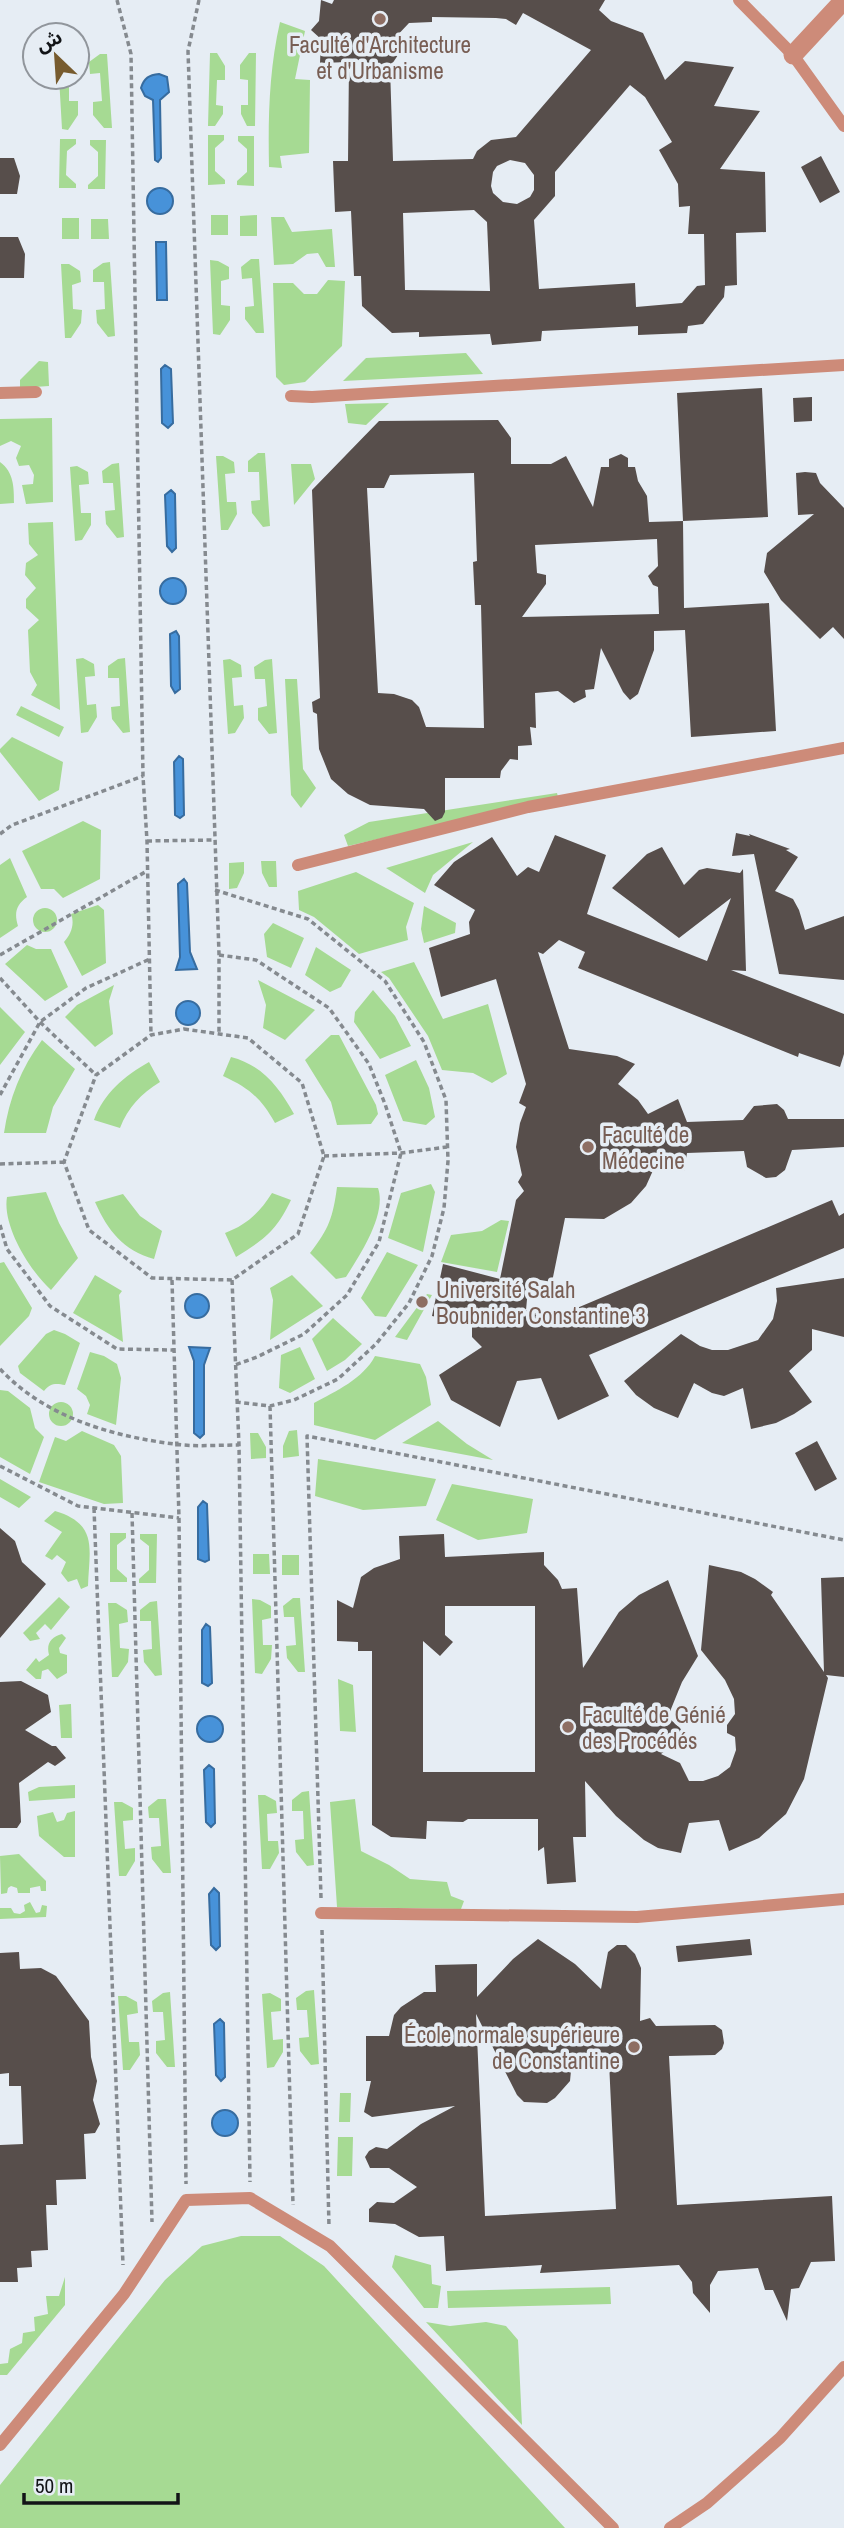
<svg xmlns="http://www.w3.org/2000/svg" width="844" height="2528" viewBox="0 0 844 2528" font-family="'Archivo Narrow','Noto Sans Arabic',sans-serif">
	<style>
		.green { fill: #a6da93 }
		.water { fill: #4792d9; stroke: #376c9f; stroke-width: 2 }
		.building { fill: #574e4b; fill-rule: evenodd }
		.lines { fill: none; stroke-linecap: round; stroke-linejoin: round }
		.path { stroke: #858a8f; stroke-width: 3.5; stroke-dasharray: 5 3.5; stroke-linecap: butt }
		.service { stroke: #cd8b79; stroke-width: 12 }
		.minor { stroke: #cd8b79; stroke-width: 19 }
		.education-dot { fill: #8d6e63; stroke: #e6edf4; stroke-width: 2.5 }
		.labels { text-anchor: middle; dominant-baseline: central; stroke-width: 7; stroke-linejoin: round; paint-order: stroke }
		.education-label { font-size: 23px; fill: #785e54; stroke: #e6edf4; text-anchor: start }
	</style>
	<rect width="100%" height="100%" fill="#e6edf4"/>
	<path class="green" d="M280 22 305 31 295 79 310 80 309 153 280 156 282 168 269 167C268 118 269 70 280 22Z
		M210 53H217L225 66V80H217L216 105 223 106V114L215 126H208Z
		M249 53H256L255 126H247L241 114V105H248V80L240 79V65Z
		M100 54H107L112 128H104L93 115V102L102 101 100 73 90 74 89 62Z
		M59 77H69V101H78V115L68 130 62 129Z
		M208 135H224V140L215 148V171L225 180V184L208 185Z
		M238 136H254V186L237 185V181L247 172V149L238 141Z
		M60 139H76V144L67 151 66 175 76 184V188H59Z
		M90 140H106L105 189H88V185L98 176V152L90 145Z
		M211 215H228V235H211Z
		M257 215V236H240V216Z
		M271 217H284L292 232 332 229 335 267H326L318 253 307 254 293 264 274 265Z
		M79 218V239H62V218Z
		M91 219H108L109 239H91Z
		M251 259H259L264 333H256L245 319V307L254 306 252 278 242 279 241 267Z
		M210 260 218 261 229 267V279L221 281V305L230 306V320L220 335 213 334Z
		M110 262 115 336 108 337 97 323 96 310 105 309 104 282H93V270L103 263Z
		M61 264H69L80 271 81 282 72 285 73 309 82 310 81 323 71 338H65Z
		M328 280 345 281 342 346 305 382 284 385 276 377 273 283H293L304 294H317Z
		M466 353 483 374 343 381 366 358Z
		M39 361 48 362 49 386 20 388V380Z
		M389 403 366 425 348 423 345 404Z
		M52 418 53 502 26 504 22 485 33 484 34 475 29 465 19 466 16 458 21 446 11 441 0 446V419Z
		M258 453H265L270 526 263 527 252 513 251 501 260 500 259 472H248V461Z
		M216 456H223L234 462 235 473 225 474 227 502H236L237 514 228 530H221Z
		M0 462C14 472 14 488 14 503L0 504Z
		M119 463 124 537 117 538 106 524 105 511 115 510 113 483H103L102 471 112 464Z
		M291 464H311L315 479 294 505Z
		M77 466 88 472 89 484 79 485 81 513H91V525L82 540 75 541 70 467Z
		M53 522 60 710 31 695 37 685 30 672 28 630 39 620 26 608V599L36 588 25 575 26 563 38 555 29 544 28 523Z
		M83 658 94 664 95 676 85 677 87 705 96 704 97 717 88 732 81 733 76 659Z
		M125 658 130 732 123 733 112 719 111 707 120 706 119 678H108V666L118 659Z
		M230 659 241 665 242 677 232 678 234 706 243 705 244 718 235 733 228 734 223 660Z
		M272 659 277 733 269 734 258 720V708L267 706 265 679H255L254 667 265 660Z
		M285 679H297L303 769 316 788 301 808 291 795Z
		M21 706 64 727 59 737 16 715Z
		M12 737 63 762 59 790 39 801 0 752V749Z
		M557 793 558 797 348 846 344 835 369 822Z
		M83 821 101 830 100 879 63 898 54 889H41L22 851Z
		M473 842 433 875 425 893 386 868Z
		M10 858 27 897C16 905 14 913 18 926L0 938V865Z
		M261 861H276L277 887H269L262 873Z
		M244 862V873L237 888 229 889V863Z
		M356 872 414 903 406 927 408 940 359 954 314 917 299 910 298 891Z
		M98 905 104 910 106 963 82 976 64 942C71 934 75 924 71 914Z
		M424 906 456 923 455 933 424 943 421 929Z
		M33 920a12 12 0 1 1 24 0a12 12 0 1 1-24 0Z
		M273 923 304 938 291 968 267 957 264 934Z
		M27 945 36 949H51L68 987 45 1001 5 964Z
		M316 947 351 970 341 987 330 992 305 975Z
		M414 962 443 1019 488 1004 507 1074 492 1083 473 1073 442 1070 428 1036 389 978 381 972Z
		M258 980 315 1010 285 1040 263 1028 266 1005Z
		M114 985 109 1001 113 1034 95 1047 65 1017 77 1005Z
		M373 990 395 1016 411 1046 380 1059 354 1022 355 1012Z
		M0 1007 25 1032 0 1065Z
		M331 1035H339L376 1105 378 1114 371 1124 337 1125 331 1102 305 1060Z
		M42 1040 75 1069 53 1107 46 1133H4C9 1099 21 1068 42 1040Z
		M231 1057C262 1065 279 1087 294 1114L275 1123C261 1098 249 1088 223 1076Z
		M416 1060 429 1088 435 1117 426 1125 403 1121 385 1075Z
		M149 1062 160 1082C141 1094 128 1107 120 1128L94 1120C104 1093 124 1076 149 1062Z
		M431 1184 435 1192 423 1252 388 1238 401 1193Z
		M337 1187 378 1188C387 1214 360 1255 346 1277L336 1279 310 1253C329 1229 333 1217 337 1187Z
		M46 1192 59 1223 78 1258 51 1290C30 1271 2 1226 7 1197Z
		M272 1193 291 1200C276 1231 265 1239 236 1257L225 1233C247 1225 260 1212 272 1193Z
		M123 1194 140 1216 162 1231 154 1259C123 1250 108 1231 95 1202Z
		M501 1220 509 1221 497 1272 441 1262 451 1235 482 1231Z
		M387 1252 418 1265 386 1317 375 1316 361 1298Z
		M4 1262 32 1308 29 1316 0 1346V1263Z
		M95 1275 122 1291 119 1295 123 1342 73 1313Z
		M292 1275 323 1306 270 1340 273 1300 270 1288Z
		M427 1294 432 1295 407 1340 395 1337Z
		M333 1318 362 1344 345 1360 327 1371 312 1339Z
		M54 1330 65 1334 80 1343 65 1385C56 1383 50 1383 44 1391L20 1373 18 1366 46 1334Z
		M300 1347 315 1379 290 1393 279 1388 281 1355Z
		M90 1352 104 1356 117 1364 121 1378 116 1425 87 1414 90 1405 86 1396 77 1389Z
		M375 1356 420 1364 426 1377 431 1405 375 1440 314 1425V1403C336 1391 363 1379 375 1356Z
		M0 1390 8 1391 30 1408 35 1428 44 1437 30 1474 0 1457Z
		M49 1414a12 12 0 1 1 24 0a12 12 0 1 1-24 0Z
		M438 1421 467 1444 493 1460 402 1443Z
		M297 1430 299 1456 283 1458V1446L289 1431Z
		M82 1431 114 1445 121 1456 123 1503 104 1504 39 1482 55 1437 66 1441Z
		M250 1433H258L266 1447V1458L251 1459Z
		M318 1459 436 1479 426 1506 363 1510 315 1496Z
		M0 1479 31 1497 19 1508 0 1497Z
		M452 1484 533 1499 527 1533 478 1540 436 1520Z
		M55 1511C99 1524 89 1550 88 1586L81 1589 77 1579 68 1582 61 1573 66 1562 57 1555 52 1560 45 1556 62 1532 44 1521Z
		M110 1533H126V1538L117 1545V1569L127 1578V1582H110Z
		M140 1534H157L156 1583H139V1579L149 1570V1546L140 1539Z
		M253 1554H269L270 1574H253Z
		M282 1555H299V1575H282Z
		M59 1597 70 1607 51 1630 45 1624 36 1633 40 1639 30 1641 23 1633Z
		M293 1598H300L305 1672H298L287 1658 286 1646 296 1645 294 1617H284L283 1606Z
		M252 1599 260 1600 271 1606V1618L262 1620 263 1645H272L271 1659 262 1674 255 1673Z
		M157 1601 162 1675 155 1676 144 1662 143 1650 152 1649 151 1621H140V1610L150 1602Z
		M108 1603H116L127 1610 128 1622 119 1624 120 1648 129 1649 128 1662 118 1677H112Z
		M62 1634 66 1638 59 1648 60 1653 67 1655V1673L57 1679 48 1669 42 1671 41 1679H36L26 1670 36 1658 39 1662 49 1655C46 1644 51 1637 62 1634Z
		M338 1679 353 1685 356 1732 340 1731Z
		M71 1704 72 1738H61L59 1705Z
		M75 1785V1798L29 1801 28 1792 39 1787Z
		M309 1791 314 1865 307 1866 296 1852 295 1840 304 1839 303 1811H292V1800L302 1792Z
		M258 1795H265L276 1801 277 1813 267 1814 268 1841H278L279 1853 270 1869H262Z
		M158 1799H166L171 1873H163L152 1859 151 1847 161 1846 159 1818H149L148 1807Z
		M355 1799 361 1851 389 1865 410 1879 447 1882 451 1896 464 1901 461 1909 337 1907 330 1802Z
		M114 1802H122L133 1808V1820L123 1821 125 1849 135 1848V1861L126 1876H119Z
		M75 1811V1857H64L39 1836 37 1816 53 1812 57 1822 64 1820 67 1813Z
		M19 1854 46 1881V1891H41L40 1886 30 1888V1893H18L17 1888 11 1886 8 1888 7 1893 1 1894 0 1856Z
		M30 1902 36 1913 40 1912 42 1905 47 1906 46 1917 0 1919V1908H11L14 1913 20 1914 25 1911 24 1905Z
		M314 1990 319 2064 311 2065 300 2051 299 2038 309 2037 307 2010H297L296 1998 306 1991Z
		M170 1992 175 2067H167L156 2053V2041L165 2040 163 2012H153L152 2001 163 1993Z
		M270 1993 281 1999V2011L271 2012 273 2040 283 2039V2052L274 2067 267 2068 262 1994Z
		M118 1996H126L137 2002 138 2013 127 2015 129 2042H139L140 2055 130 2070H123Z
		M340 2093H351L350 2122H339Z
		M338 2137H353L352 2176H337Z
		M241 2236H280L324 2266 565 2528H0V2485L165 2280 202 2246Z
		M395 2255 431 2265 432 2284 441 2286 438 2308H424L392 2267Z
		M65 2277V2305L7 2375H0V2364L8 2363 10 2349 22 2343 23 2333 35 2331 34 2317 48 2314 46 2296H59Z
		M610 2287 611 2304 448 2308 447 2291Z
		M426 2322 450 2326 486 2322 506 2326 518 2340 522 2425Z"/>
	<path class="water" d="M159 74 167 77 169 92 160 100 161 158 158 162 155 160 153 100 145 96 141 88C144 78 149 75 159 74Z
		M147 201a13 13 0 1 1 26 0a13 13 0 1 1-26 0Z
		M156 242H166L167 300H157Z
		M165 365 171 369 173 423 168 428 162 423 161 369Z
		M171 490 175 494 176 548 172 552 167 546 165 495Z
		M160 591a13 13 0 1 1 26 0a13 13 0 1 1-26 0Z
		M176 631 179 636 180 689 175 693 171 686 170 634Z
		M179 756 183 759 184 815 180 818 175 815 174 762Z
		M184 879 187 883 190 952 197 969 176 970 180 957 178 884Z
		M176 1013a12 12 0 1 1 24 0a12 12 0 1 1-24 0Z
		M185 1306a12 12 0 1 1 24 0a12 12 0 1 1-24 0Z
		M189 1347 210 1348 204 1365V1434L200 1438 194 1433V1361Z
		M203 1501 207 1504 209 1560 205 1562 198 1559V1507Z
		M206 1624 210 1627 212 1683 208 1686 202 1683V1630Z
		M197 1729a13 13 0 1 1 26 0a13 13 0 1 1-26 0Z
		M209 1765 214 1769 215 1823 211 1827 206 1822 204 1770Z
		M214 1888 219 1893 220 1946 216 1950 211 1945 209 1894Z
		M220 2019 224 2023 225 2077 221 2081 216 2075 214 2024Z
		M212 2123a13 13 0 1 1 26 0a13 13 0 1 1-26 0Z"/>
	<path class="building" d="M321 0 332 4 334 0H605L599 10 611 21 643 33 665 80 685 61 734 67 714 106 760 111 720 169 765 172 766 232 736 233 737 285 725 286 724 297 703 324 688 326 687 333 638 335V326L542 331 541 341 492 345 490 334 419 337V332L392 333 362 306 361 276H354L351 211 335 212 333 161H348L349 62 320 63 321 39 311 30 319 21ZM523 13 591 50 516 137 491 140 477 151 473 159 393 161 390 67 398 55V49L392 41 409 23 432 22V17L496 18 506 19 516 25ZM630 85 645 97 672 142 659 150 678 184 679 207 690 206 688 234H704L705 285 697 286 682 303 636 307 635 283 539 289 534 220 555 196V172ZM510 160 525 163 534 175V190L530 197 517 204 503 202 493 193 491 186 493 172 497 166ZM474 210 487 222 490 291 405 290 403 213Z
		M821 156 840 192 820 203 801 167Z
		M0 158H14L20 176 17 194H0Z
		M0 237H18L25 254 24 278H0Z
		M762 388 768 517 683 521 677 393Z
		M812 397V421L794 422 793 398Z
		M498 420 511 438V464H551L566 456 593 507 601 467H609V459L621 454 628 458V467H635L638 481 647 496 649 522 683 521 684 608 769 603 776 731 691 737 685 630 654 631V650L638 694 630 700 623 692 601 648 594 689 585 690 586 697 574 703 558 691 535 693 536 728 530 727 532 745 518 746V760L510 759 501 771 500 778H445V812L442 818 435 821 424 809 370 805 348 794 331 779 319 749 317 714 313 712 312 702 320 698 312 490 379 421ZM474 473 477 561 473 562 475 605H481L484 728 426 727 419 707 412 700 394 694 378 693 367 488H384L390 475ZM657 539 658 566 648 576 653 585 658 587 659 614 522 617 546 584V575L537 573 535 545Z
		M805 472 816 473 820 483 844 508V639L833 627 820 639 781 600 764 572 767 553 814 514 798 515 796 473Z
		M736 833 750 836 749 834 790 849 786 850 798 857 775 891 793 899 799 910 805 930 844 916V980L779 974 754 854 732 856Z
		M555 835 606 855 587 914 707 961 731 898 679 938 612 888 647 854 662 847 684 885 699 870 707 868 740 873 743 869 746 971 731 970 844 1014V1054L840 1067 799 1053 798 1057 578 968 585 952 559 940 543 954 538 952 569 1049 617 1056 635 1064 618 1084 638 1100 648 1114 678 1099 687 1122 743 1120 754 1106 777 1104 784 1110 788 1119H844V1147L792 1150 785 1170 776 1177 766 1178 747 1167 744 1151 687 1153 684 1171 655 1166 646 1186 631 1203 604 1219 565 1218 552 1282 529 1278 526 1310 545 1316 544 1322 553 1318 583 1327 577 1308 832 1200 839 1216 844 1213V1248L589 1355 609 1396 558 1420 541 1378 517 1381 500 1427 451 1400 439 1375 482 1347 472 1337V1324L432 1316 443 1264 500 1279 516 1200 524 1191 518 1182 522 1175 516 1147 520 1123 526 1107 519 1103 526 1084 496 979 441 997 429 948 470 934 469 922 475 910 434 885 454 862 492 837 517 876 528 867 539 872Z
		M844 1278V1337L812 1329V1350L789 1371 812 1402 794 1414 776 1423 751 1429 743 1388 724 1396 712 1393 694 1383 678 1418 654 1408 636 1395 624 1381 681 1334 700 1346 712 1350H728L758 1340 773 1319 777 1301 776 1288Z
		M817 1441 837 1479 815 1491 795 1453Z
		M0 1528 15 1541 22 1562 46 1584 0 1638Z
		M444 1534 445 1557 544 1552V1565L558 1580 562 1589 577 1588 583 1668 619 1612 639 1595 668 1580 698 1656 682 1682 671 1709V1720L680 1728 684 1735 661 1754 680 1763 689 1781H703L718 1776 730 1767 736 1750 735 1737 727 1733V1725L735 1714 734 1699 725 1680 701 1650 709 1565 741 1572 755 1579 773 1592 771 1595 824 1672 821 1578 844 1577V1677L826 1675 828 1678 804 1779 786 1814 759 1838 729 1851 719 1820 689 1823 681 1853 658 1848 644 1840 616 1816 585 1781 586 1837H573L576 1882 547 1884 544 1847 538 1851V1819H468L463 1822 427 1821 426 1839 391 1837 372 1825V1651H358V1642L337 1641V1600L353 1608 361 1577 374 1568 400 1559 399 1536ZM445 1606H535V1772H423V1641L440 1656 453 1642 445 1635Z
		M21 1681 48 1695 51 1712 25 1730 52 1746H56L66 1758 55 1766 48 1762 19 1783 21 1822 17 1828H0V1682Z
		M538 1939 575 1964 601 1989 608 1952 617 1945H626L635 1954 641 1968 640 2021 650 2018 656 2026 715 2025 722 2030 724 2043 722 2049 715 2055 669 2056 677 2205 832 2196 835 2261 811 2262 799 2288 791 2289 787 2321 773 2290H765L758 2268 718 2271 710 2285V2313L693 2293 692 2282 679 2265 540 2273 542 2265 446 2271 444 2236 419 2237 395 2224 369 2222V2209L377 2202 394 2203 417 2187 389 2168H370L365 2157 369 2151 376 2147 387 2149 421 2124 455 2106 372 2117 364 2112 371 2081H366V2036H389L394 2015 401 2007 424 1992H436L435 1965 477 1964V1997L513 1959ZM476 2014 517 2095 524 2102 547 2103 555 2098 570 2081 572 2060 609 2062 616 2209 485 2216Z
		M750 1939 752 1955 678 1962 676 1946Z
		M19 1952 20 1969 41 1968 56 1976 89 2021 91 2057 97 2081 93 2100 100 2124 95 2133 84 2134 86 2179 56 2180 57 2205H46L48 2250 31 2251 32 2267 17 2268 18 2282H0V2145L23 2144 21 2086H9V2073L0 2074V1953Z"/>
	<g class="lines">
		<path class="path" d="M117 0 131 54 143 776 147 841 151 1035
			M199 0 188 51 219 954V1034
			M0 834 12 825 143 776
			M147 841 214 840
			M215 890 308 919 385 981 424 1042 446 1100 448 1161 444 1208 432 1256 409 1303 376 1344 338 1379 294 1400 270 1406 236 1402
			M0 955 147 871
			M219 955 256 960 329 1008 369 1064 385 1104 401 1153 379 1242 347 1295 304 1334 257 1357 235 1365
			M0 978 40 1022 96 1075
			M184 1029 248 1038 302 1083 324 1156 298 1234 232 1280 152 1278 89 1230 64 1162 96 1075 151 1035Z
			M0 1095 40 1022 86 988 150 959
			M324 1156 401 1153 447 1147
			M0 1164 64 1162
			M0 1225 7 1249 50 1306 117 1349 173 1350
			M172 1280 179 1518 186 2184
			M232 1280 239 1445 250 2182
			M0 1369C45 1417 111 1436 174 1444 195 1447 218 1445 239 1445
			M270 1406 293 2205
			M0 1466 78 1506 179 1518
			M94 1508 123 2265
			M132 1513 152 2222
			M321 1898 307 1436 844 1540
			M322 1930 329 2227"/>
		<path class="service" d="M739 0 793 55 844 126
			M0 393 36 392
			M291 396 312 397 844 365
			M298 865 528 807 844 748
			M321 1913 637 1917 844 1899
			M0 2445 124 2294 186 2200 250 2198 330 2246 613 2528
			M670 2528 707 2503 780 2438 844 2367"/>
		<path class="minor" d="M793 55 844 0"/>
	</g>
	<g class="education-dot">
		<circle cx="380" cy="19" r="7"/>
		<circle cx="588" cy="1147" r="7"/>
		<circle cx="422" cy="1302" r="7"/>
		<circle cx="568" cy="1727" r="7"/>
		<circle cx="634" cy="2047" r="7"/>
	</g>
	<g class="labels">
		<g class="education-label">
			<text x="380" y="44" text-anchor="middle">Faculté d'Architecture<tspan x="380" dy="26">et d'Urbanisme</tspan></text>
			<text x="602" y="1134">Faculté de<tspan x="602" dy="26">Médecine</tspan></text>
			<text x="436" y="1289">Université Salah<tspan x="436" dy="26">Boubnider Constantine 3</tspan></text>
			<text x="582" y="1714">Faculté de Génié<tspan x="582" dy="26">des Procédés</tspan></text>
			<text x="620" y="2034" text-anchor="end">École normale supérieure<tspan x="620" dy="26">de Constantine</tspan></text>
		</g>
	</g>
	<g transform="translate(56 56) rotate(335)"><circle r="33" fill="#e6edf4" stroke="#91969c" stroke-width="2"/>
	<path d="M0-5L12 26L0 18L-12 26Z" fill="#775b2e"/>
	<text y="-10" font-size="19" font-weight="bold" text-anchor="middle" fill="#121417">ش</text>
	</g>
	<path d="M24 2493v10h154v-10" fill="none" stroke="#121417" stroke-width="3.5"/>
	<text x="35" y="2493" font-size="21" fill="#121417" stroke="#e6edf4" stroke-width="5" paint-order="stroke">50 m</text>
</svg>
